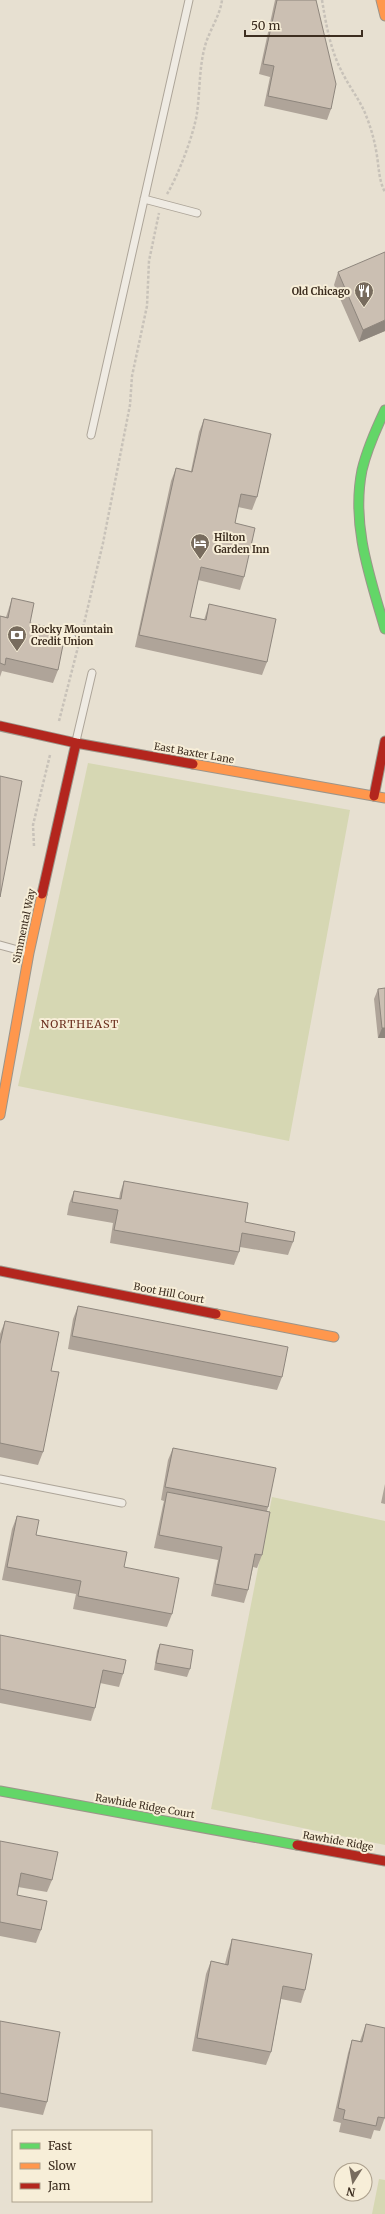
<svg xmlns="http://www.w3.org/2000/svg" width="385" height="2214" viewBox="0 0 385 2214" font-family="Merriweather,serif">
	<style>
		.green { fill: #d6d7b3 }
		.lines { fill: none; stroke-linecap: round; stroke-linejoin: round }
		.lane-casing { stroke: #ada599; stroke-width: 9 }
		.fast-casing { stroke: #9c958a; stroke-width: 11 }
		.slow-casing { stroke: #9c958a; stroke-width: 11 }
		.jam-casing { stroke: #9c958a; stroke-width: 11 }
		.path { stroke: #c8c2b9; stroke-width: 2.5; stroke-dasharray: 3 2; stroke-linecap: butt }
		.lane { stroke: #efebe3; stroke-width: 7 }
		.fast { stroke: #63d668; stroke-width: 9 }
		.slow { stroke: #ff974d; stroke-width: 9 }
		.jam { stroke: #b3261e; stroke-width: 9 }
		.wall { fill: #afa499 }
		.shaded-wall { fill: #8e867d }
		.building { fill: #cbbfb2; stroke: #8e867d }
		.labels { text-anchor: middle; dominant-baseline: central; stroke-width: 4; stroke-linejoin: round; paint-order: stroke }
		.poi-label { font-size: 10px; font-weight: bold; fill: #3d2e20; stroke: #f7eed8; text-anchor: start }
		.street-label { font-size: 10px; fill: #3d2e20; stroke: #f7eed8 }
		.neighbourhood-label { font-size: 11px; letter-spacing: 1px; fill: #6b2e1e; stroke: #f7eed8 }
	</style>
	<rect width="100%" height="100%" fill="#e7e0d1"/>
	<path class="green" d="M88 763 350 810 289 1141 18 1086Z
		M272 1497 385 1521V1845L211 1809Z
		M379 2179 385 2180V2214H372Z"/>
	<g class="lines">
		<g class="lane-casing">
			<path id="lane" d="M144 199 197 213
				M91 435 189 0
				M50 633 72 638
				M76 741 92 673
				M0 945 29 953
				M0 1479 122 1503"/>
		</g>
		<g class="fast-casing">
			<path id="fast" d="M385 410C376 429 367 449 362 470 351 525 370 577 385 629
				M0 1791 297 1845"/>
		</g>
		<g class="slow-casing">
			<path id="slow" d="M381 0 385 16
				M193 764 385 798
				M0 1115 29 953 42 894
				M216 1314 334 1337"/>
		</g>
		<g class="jam-casing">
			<path id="jam" d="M0 726 76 743 193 764
				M374 796 385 741
				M42 894 76 743
				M0 1271 216 1314
				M297 1845 385 1861"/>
		</g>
		<path class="path" d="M322 0C326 24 330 48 341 70 349 87 361 101 367 118 372 131 375 143 377 156 379 169 379 181 385 192
			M167 194C178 176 194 134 197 113 200 91 199 68 205 46 209 31 220 16 222 0
			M82 632 103 543 130 405 132 376 147 306 149 261 159 213
			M59 721 78 647
			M34 846 33 825 50 755"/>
		<use href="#lane" class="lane"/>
		<use href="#fast" class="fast"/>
		<use href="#slow" class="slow"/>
		<use href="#jam" class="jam"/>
	</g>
	<path class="wall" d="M275 0H316L331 109 327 120 264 106 270 77 259 74Z
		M338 272 385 331 359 342 334 285Z
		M204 419 257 497 252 510 238 507 235 523 244 577 240 590 198 580 190 617 204 620 209 604 267 662 262 675 135 647 171 481 176 468 191 471 199 432Z
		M12 598 30 623 57 644 58 670 53 683 2 671 0 677V616L6 617 8 611Z
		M378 989 385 1038H378L374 999Z
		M124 1181 245 1222 293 1242 288 1255 240 1247 239 1252 234 1265 110 1243 113 1223 67 1215 69 1204 74 1191 119 1199 120 1193Z
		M78 1306 282 1377 277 1390 68 1349 73 1319Z
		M5 1321 51 1371 43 1452 38 1465 0 1457V1334Z
		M173 1448 268 1507 267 1511 262 1555 257 1568 253 1567 248 1590 244 1603 211 1596 218 1560 154 1548 163 1505 164 1501 161 1500 168 1460Z
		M385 1484V1504L381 1503Z
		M17 1516 36 1535 124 1567 172 1614 167 1627 73 1609 76 1594 2 1580 12 1529Z
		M0 1635 123 1674 119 1687 100 1683 95 1708 91 1721 0 1703Z
		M160 1644 190 1669 187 1677 154 1670 157 1651Z
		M0 1841 52 1880 47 1892 18 1887 17 1895 41 1930 36 1943 0 1936Z
		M232 1939 305 1990 301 2003 281 1999 271 2052 266 2065 192 2051 206 1974 211 1961 225 1964 228 1952Z
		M0 2021 47 2102 43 2115 0 2107Z
		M366 2024 385 2117 380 2131 374 2130 371 2139 339 2132 341 2123 333 2121 348 2053 352 2040 360 2041Z"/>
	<path class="shaded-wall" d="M385 320V331L359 342 363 330Z
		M382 1028H385V1038H378Z"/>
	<path class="building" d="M277 0H316L336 84 331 109 268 96 274 66 263 64Z
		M385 252V320L363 330 338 272Z
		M204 419 271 434 257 497 241 494 235 523 255 528 244 577 201 567 190 617 206 620 209 604 276 619 267 662 139 635 176 468 192 472Z
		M12 598 34 603 30 623 60 630 57 644 63 645 58 670 6 658 5 665 0 663V616L8 618Z
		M0 776 22 781 0 897Z
		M385 988V1028H382L378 989Z
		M124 1181 248 1203 245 1222 295 1232 293 1242 242 1233 239 1252 114 1230 118 1210 72 1202 74 1191 121 1199Z
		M78 1306 288 1347 282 1377 72 1336Z
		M5 1321 59 1332 51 1371 59 1372 43 1452 0 1443V1344Z
		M173 1448 276 1468 268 1507 165 1487Z
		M167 1492 270 1512 262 1555 255 1554 248 1590 215 1584 222 1547 159 1535Z
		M17 1516 39 1520 36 1535 127 1552 124 1567 179 1578 172 1614 78 1596 81 1581 7 1567Z
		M0 1635 126 1660 123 1674 103 1670 95 1708 0 1689Z
		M160 1644 193 1650 190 1669 156 1663Z
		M0 1841 58 1852 52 1880 21 1873 17 1895 47 1901 41 1930 0 1922Z
		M232 1939 312 1954 305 1990 283 1986 271 2052 197 2038 211 1961 228 1965Z
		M0 2021 60 2032 47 2102 0 2093Z
		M366 2024 385 2028V2118L378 2117 376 2126 343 2119 345 2110 338 2108 352 2040 362 2042Z"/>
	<defs>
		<g id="restaurant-pin" transform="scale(1)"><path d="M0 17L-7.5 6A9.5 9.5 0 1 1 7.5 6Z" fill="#786c5e" stroke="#f7eed8"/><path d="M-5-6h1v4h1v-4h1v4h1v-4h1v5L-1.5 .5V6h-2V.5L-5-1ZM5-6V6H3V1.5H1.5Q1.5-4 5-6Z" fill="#fff"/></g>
		<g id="hotel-pin" transform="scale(1)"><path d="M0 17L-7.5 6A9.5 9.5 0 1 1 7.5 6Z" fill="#786c5e" stroke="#f7eed8"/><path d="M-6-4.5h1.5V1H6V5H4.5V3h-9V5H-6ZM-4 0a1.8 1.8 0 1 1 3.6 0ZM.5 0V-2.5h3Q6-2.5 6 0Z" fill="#fff"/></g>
		<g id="bank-pin" transform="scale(1)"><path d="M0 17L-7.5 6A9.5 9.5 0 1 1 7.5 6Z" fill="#786c5e" stroke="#f7eed8"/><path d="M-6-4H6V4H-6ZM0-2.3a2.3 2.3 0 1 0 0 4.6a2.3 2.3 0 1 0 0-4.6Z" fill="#fff"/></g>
	</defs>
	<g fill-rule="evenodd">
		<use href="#restaurant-pin" x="364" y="291"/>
		<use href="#hotel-pin" x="200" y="543"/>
		<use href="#bank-pin" x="17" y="635"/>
	</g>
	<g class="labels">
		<g class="poi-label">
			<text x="350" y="291" text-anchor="end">Old Chicago</text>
			<text x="214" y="537">Hilton<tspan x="214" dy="12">Garden Inn</tspan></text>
			<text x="31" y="629">Rocky Mountain<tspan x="31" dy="12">Credit Union</tspan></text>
		</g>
		<g class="street-label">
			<text transform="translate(194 753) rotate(10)">East Baxter Lane</text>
			<text transform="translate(24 926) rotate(-78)">Simmental Way</text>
			<text transform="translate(169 1293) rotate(11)">Boot Hill Court</text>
			<text transform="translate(145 1806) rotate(10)">Rawhide Ridge Court</text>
			<text transform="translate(338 1841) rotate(10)">Rawhide Ridge</text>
		</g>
		<g class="neighbourhood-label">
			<text x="80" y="1024">NORTHEAST</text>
		</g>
	</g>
	<rect x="12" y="2130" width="140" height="72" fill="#f7eed8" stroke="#ada18e"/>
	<rect x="20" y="2143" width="20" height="6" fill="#63d668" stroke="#ada18e"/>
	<text x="48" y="2150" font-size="12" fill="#3d2e20">Fast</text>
	<rect x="20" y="2163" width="20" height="6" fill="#ff974d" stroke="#ada18e"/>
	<text x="48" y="2170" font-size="12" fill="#3d2e20">Slow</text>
	<rect x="20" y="2183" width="20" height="6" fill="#b3261e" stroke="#ada18e"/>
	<text x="48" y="2190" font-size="12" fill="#3d2e20">Jam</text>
	<g transform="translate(353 2182) rotate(191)"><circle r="19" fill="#f7eed8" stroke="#ada18e"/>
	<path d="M0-3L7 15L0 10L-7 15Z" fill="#786c5e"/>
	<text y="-6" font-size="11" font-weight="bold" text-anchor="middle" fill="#3d2e20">N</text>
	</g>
	<path d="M245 30v6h117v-6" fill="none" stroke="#3d2e20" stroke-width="2"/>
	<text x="251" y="30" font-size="12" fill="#3d2e20" stroke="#f7eed8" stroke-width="3" paint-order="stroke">50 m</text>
</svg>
